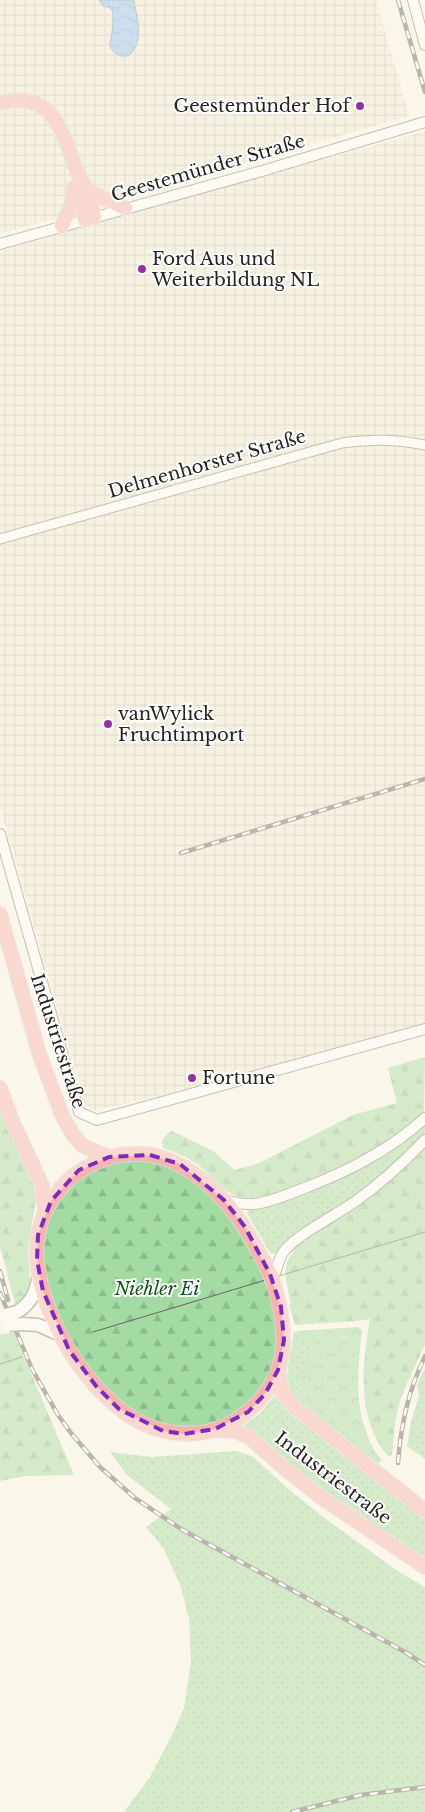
<svg xmlns="http://www.w3.org/2000/svg" width="425" height="1812" viewBox="0 0 425 1812" font-family="'Libre Baskerville',serif">
	<style>
		.industrial { fill: url(#industrial-grid) }
		.grass { fill: url(#grass-dots) }
		.forest { fill: url(#forest-firs) }
		.park { fill: url(#park-crowns) }
		.water { fill: url(#water-waves); stroke: #7392b3 }
		.lines { fill: none; stroke-linecap: round; stroke-linejoin: round }
		.minor-casing { stroke: #847f74; stroke-width: 11 }
		.tertiary-casing { stroke: #847f74; stroke-width: 12 }
		.secondary-casing { stroke: #847f74; stroke-width: 15 }
		.trunk-casing { stroke: #d8d7d7; stroke-width: 16 }
		.minor { stroke: #fff; stroke-width: 9 }
		.tertiary { stroke: #fff; stroke-width: 10 }
		.secondary { stroke: #fff; stroke-width: 12 }
		.trunk { stroke: #f7b4af; stroke-width: 14 }
		.tram { stroke: #69665f; stroke-width: 1 }
		.rail-casing { stroke: #69665f; stroke-width: 4.5 }
		.rail { stroke: #fff; stroke-width: 2.5; stroke-dasharray: 8; stroke-linecap: butt }
		.secondary-bridge-casing { stroke: #847f74; stroke-width: 15; stroke-linecap: butt }
		.trunk-bridge-casing { stroke: #d8d7d7; stroke-width: 16; stroke-linecap: butt }
		.secondary-bridge { stroke: #fff; stroke-width: 12 }
		.trunk-bridge { stroke: #f7b4af; stroke-width: 14 }
		.marked { fill: none; stroke: #7b2cbf; stroke-width: 4; stroke-dasharray: 10 6; stroke-linejoin: round }
		.poi-dot { fill: #93349e; stroke: #fff; stroke-width: 2 }
		.labels { text-anchor: middle; dominant-baseline: central; stroke-width: 4; stroke-linejoin: round; paint-order: stroke }
		.poi-label { font-size: 18px; fill: #25231f; stroke: #fff; text-anchor: start }
		.street-label { font-size: 18px; fill: #25231f; stroke: #fff }
		.park-label { font-size: 18px; font-style: italic; fill: #115116; stroke: #fff }
	</style>
	<defs>
		<pattern id="industrial-grid" width="8" height="8" patternUnits="userSpaceOnUse" patternTransform="scale(1.25)"><rect width="8" height="8" fill="#f2ead7"/><path d="M0 4h8M4 0v8" fill="none" stroke="#cfc8b8"/></pattern>
		<pattern id="grass-dots" width="8" height="8" patternUnits="userSpaceOnUse" patternTransform="scale(1.25)"><rect width="8" height="8" fill="#a4dba3"/><path d="M2 2h.1M6 6h.1" fill="none" stroke="#8dbc8c" stroke-width="1.8" stroke-linecap="round"/></pattern>
		<pattern id="forest-firs" width="22" height="20" patternUnits="userSpaceOnUse" patternTransform="scale(1.25)"><rect width="22" height="20" fill="#a4dba3"/><path d="M5 1l3.5 6h-7zM16 11l3.5 6h-7z" fill="#8dbc8c"/></pattern>
		<pattern id="park-crowns" width="20" height="18" patternUnits="userSpaceOnUse" patternTransform="scale(1.25)"><rect width="20" height="18" fill="#a4dba3"/><path d="M2 6a3 3 0 1 1 6 0M12 15a3 3 0 1 1 6 0" fill="none" stroke="#8dbc8c"/></pattern>
		<pattern id="water-waves" width="16" height="10" patternUnits="userSpaceOnUse" patternTransform="scale(1.25)"><rect width="16" height="10" fill="#94c1f3"/><path d="M0 5q4-4 8 0t8 0" fill="none" stroke="#7fa6d0"/></pattern>
	</defs>
	<rect width="100%" height="100%" fill="#fbf6ea"/>
	<path class="industrial" d="M0 0H376L409 116 0 234Z
		M425 131V1031L94 1111 85 1104 0 807V251Z"/>
	<path class="grass" d="M425 1124V1134L401 1159 363 1191 285 1243 274 1254 270 1253 247 1213 248 1210C266 1208 283 1201 300 1195 347 1177 387 1157 425 1124Z
		M358 1327 362 1331C357 1373 352 1425 382 1460L378 1464 293 1398C280 1376 293 1356 293 1333L295 1331Z
		M425 1368V1459L407 1446 411 1422 419 1395 417 1385Z
		M275 1396H278L425 1517V1561L308 1481 246 1429 244 1425 260 1413Z
		M236 1451 252 1456 294 1494 330 1522 399 1572 425 1587V1812H124L150 1777 172 1735 184 1708 191 1662 189 1619 181 1587 164 1549 146 1527 171 1509 127 1475 110 1452 152 1457Z"/>
	<path class="forest" d="M425 1057 424 1114C411 1124 399 1136 385 1145 361 1161 266 1206 239 1197 222 1192 210 1172 194 1162 185 1156 174 1152 163 1148 160 1140 165 1135 172 1131L213 1151 235 1170 259 1163 353 1115 397 1103 388 1068Z
		M0 1105 34 1179 37 1195 28 1246 30 1285 28 1295 16 1307 0 1247Z
		M425 1146V1345L407 1383 400 1401 395 1423 392 1455 388 1456C356 1419 362 1363 370 1319L357 1321 295 1325 289 1305 291 1304C287 1285 280 1266 294 1251L293 1249 355 1207Z
		M123 1159 167 1164 198 1182 238 1225 263 1275 274 1307 278 1334 274 1369 253 1401 222 1422 181 1429 139 1417 97 1380 65 1335 46 1284 41 1246 52 1214V1208L82 1175Z
		M14 1333 74 1475 25 1476 0 1481V1334Z"/>
	<path class="park" d="M360 1328 361 1331C357 1359 355 1387 361 1414 363 1427 371 1440 371 1452 355 1440 304 1405 298 1387 297 1383 299 1379 300 1375L309 1374 311 1371 307 1364 314 1352 312 1346 300 1331Z"/>
	<path class="water" d="M99 0H133C137 14 143 37 133 51 126 61 111 55 110 44 110 40 112 36 112 32 113 25 113 19 113 12L111 8 103 6Z"/>
	<g class="lines">
		<g class="minor-casing">
			<path id="minor" d="M0 539 342 443C373 439 394 439 425 445"/>
		</g>
		<g class="tertiary-casing">
			<path id="tertiary" d="M413 0 425 45
				M0 244 262 171 425 122
				M0 834 79 1112 97 1120 425 1029
				M224 1200C233 1202 244 1205 254 1204 270 1202 287 1195 302 1189 347 1172 389 1151 425 1118
				M275 1273C277 1267 279 1260 282 1254 292 1237 338 1214 356 1201 381 1183 404 1162 425 1140"/>
		</g>
		<g class="secondary-casing">
			<path id="secondary" d="M17 1312C32 1303 36 1291 39 1275
				M22 1324 38 1325 61 1335"/>
		</g>
		<g class="trunk-casing">
			<path id="trunk" d="M0 103C51 89 61 128 75 166 78 174 83 182 87 191 90 199 92 208 94 217
				M86 190 125 208
				M79 195 85 220
				M62 226 73 201 74 188
				M0 914 39 1053 62 1115 73 1135 83 1146 109 1157
				M0 1088 14 1125 42 1185 45 1211
				M270 1274C250 1232 224 1189 182 1166 125 1133 49 1170 38 1235 32 1266 44 1300 57 1328 73 1361 96 1391 125 1413 159 1437 204 1442 239 1418 290 1383 290 1338 274 1284
				M278 1370 282 1392 292 1405 425 1511
				M218 1430 235 1431 249 1437 283 1467 322 1498 425 1567"/>
		</g>
		<use href="#minor" class="minor"/>
		<use href="#tertiary" class="tertiary"/>
		<use href="#secondary" class="secondary"/>
		<use href="#trunk" class="trunk"/>
		<path class="tram" d="M93 1332 425 1232
			M0 1364 22 1357"/>
		<g class="rail-casing">
			<path id="rail" d="M398 0 425 92
				M181 853 425 779
				M0 1271 8 1300
				M0 1293 32 1369 58 1415 71 1433 100 1467 135 1498 181 1529 405 1652 425 1665
				M398 1463C401 1424 408 1392 425 1356
				M292 1812 361 1795 425 1787"/>
		</g>
		<use href="#rail" class="rail"/>
		<g class="secondary-bridge-casing">
			<path id="secondary-bridge" d="M6 1315 17 1312
				M9 1325 22 1324"/>
		</g>
		<g class="trunk-bridge-casing">
			<path id="trunk-bridge" d="M270 1274 274 1284"/>
		</g>
		<use href="#secondary-bridge" class="secondary-bridge"/>
		<use href="#trunk-bridge" class="trunk-bridge"/>
	</g>
	<path d="M0 0H425V1812H0ZM150 1155 180 1164 224 1200 245 1227 270 1274 281 1307 284 1340 278 1370 265 1394 248 1412 215 1429 184 1434 163 1431 119 1409 96 1386 69 1350 43 1291 37 1260 38 1235 51 1201 79 1170 109 1157Z" fill="#fbf6ea" fill-opacity=".55" fill-rule="evenodd"/>
	<path class="marked" d="M150 1155 180 1164 224 1200 245 1227 270 1274 281 1307 284 1340 278 1370 265 1394 248 1412 215 1429 184 1434 163 1431 119 1409 96 1386 69 1350 43 1291 37 1260 38 1235 51 1201 79 1170 109 1157Z"/>
	<g class="poi-dot">
		<circle cx="360" cy="106" r="5"/>
		<circle cx="142" cy="269" r="5"/>
		<circle cx="108" cy="724" r="5"/>
		<circle cx="192" cy="1078" r="5"/>
	</g>
	<g class="labels">
		<g class="poi-label">
			<text x="350" y="106" text-anchor="end">Geestemünder Hof</text>
			<text x="152" y="259">Ford Aus und<tspan x="152" dy="21">Weiterbildung NL</tspan></text>
			<text x="118" y="714">vanWylick<tspan x="118" dy="21">Fruchtimport</tspan></text>
			<text x="202" y="1078">Fortune</text>
		</g>
		<g class="street-label">
			<text transform="translate(208 168) rotate(-16)">Geestemünder Straße</text>
			<text transform="translate(207 464) rotate(-16)">Delmenhorster Straße</text>
			<text transform="translate(58 1041) rotate(72)">Industriestraße</text>
			<text transform="translate(333 1478) rotate(37)">Industriestraße</text>
		</g>
		<g class="park-label">
			<text x="157" y="1289">Niehler Ei</text>
		</g>
	</g>
</svg>
